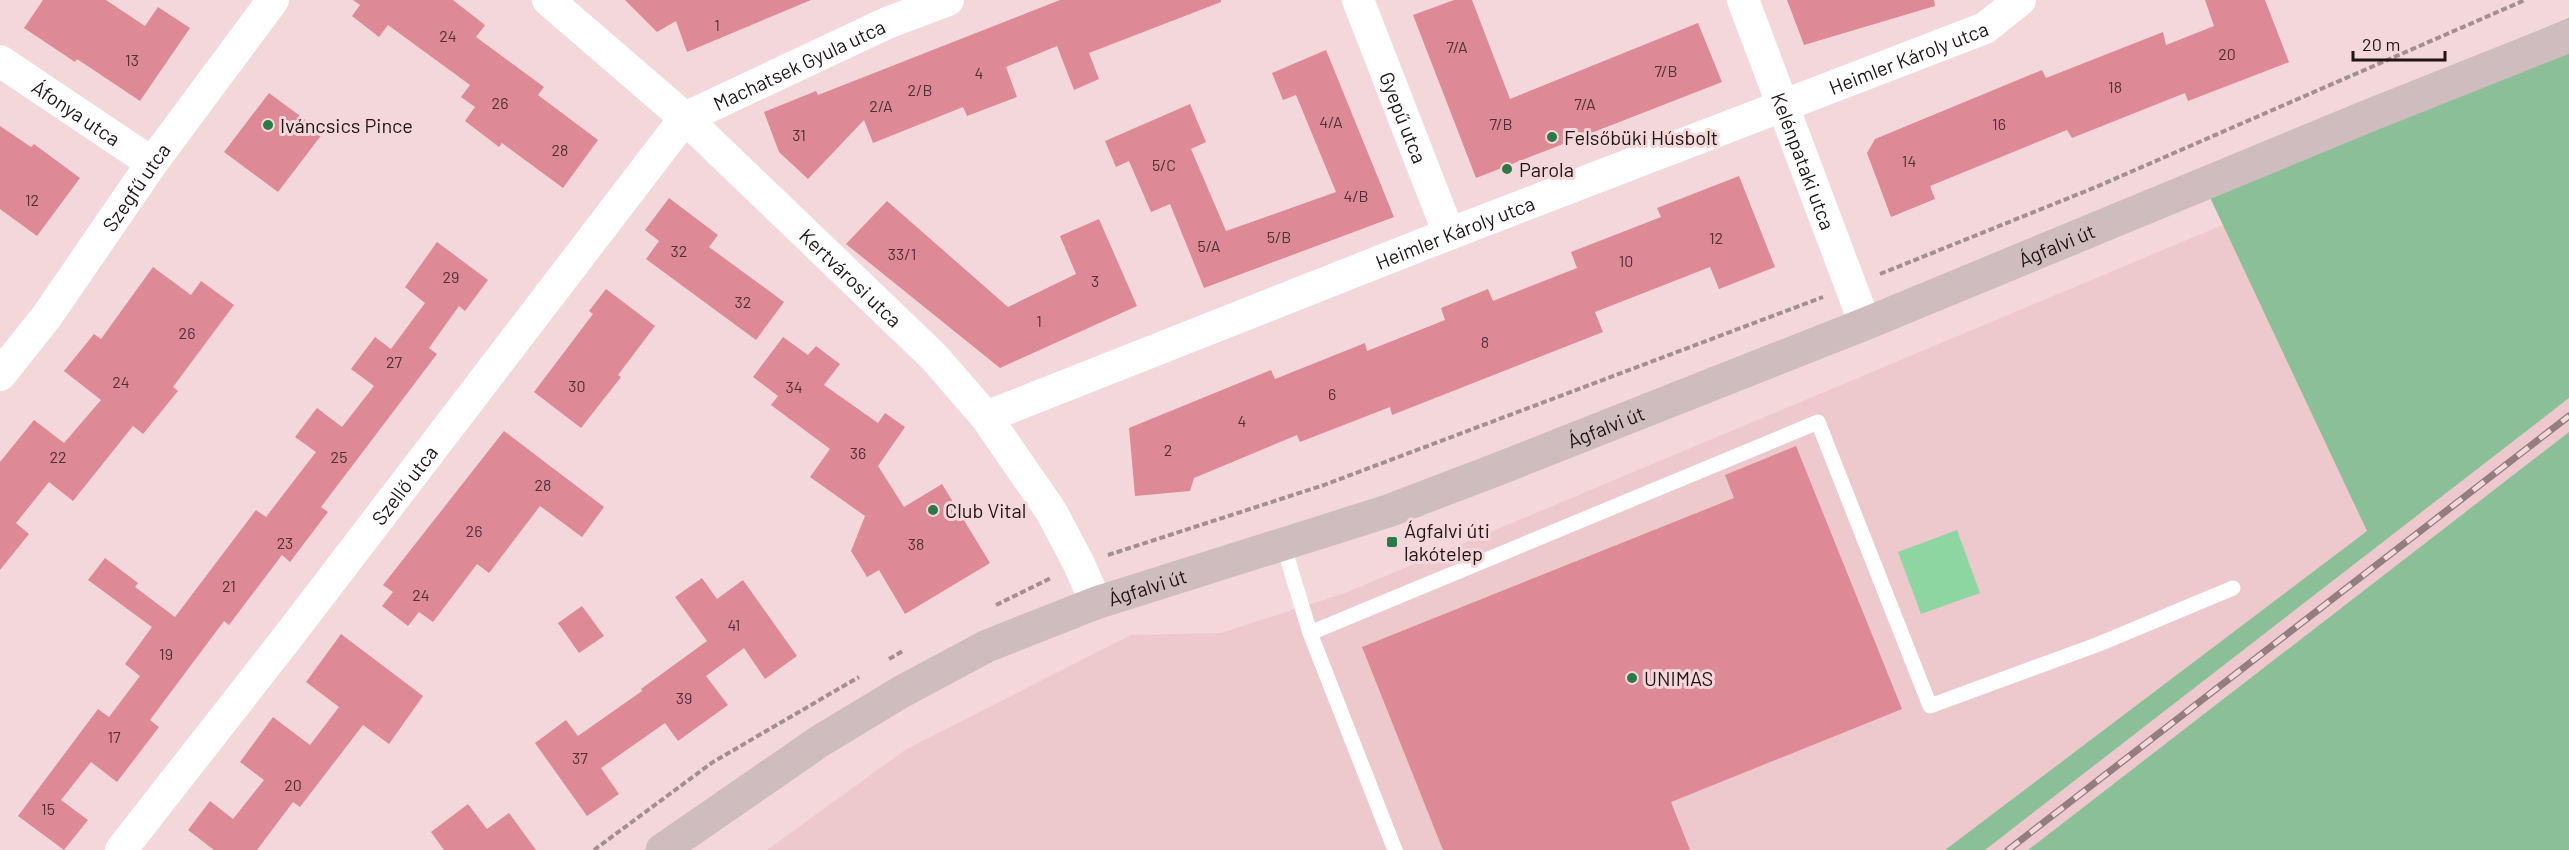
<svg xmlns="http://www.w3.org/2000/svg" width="2569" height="850" viewBox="0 0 2569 850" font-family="Barlow,sans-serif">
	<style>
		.built { fill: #edc8cc }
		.green { fill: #8abf98 }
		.water { fill: #8dd6a2 }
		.building { fill: #de8996 }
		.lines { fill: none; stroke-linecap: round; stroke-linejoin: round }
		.path { stroke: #a38e90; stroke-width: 4; stroke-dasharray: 6 3; stroke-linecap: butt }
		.lane { stroke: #fff; stroke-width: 15 }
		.street { stroke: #fff; stroke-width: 32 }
		.secondary { stroke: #cfbcbf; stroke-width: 33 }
		.rail-casing { stroke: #927d7f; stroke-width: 7 }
		.rail { stroke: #f4d7da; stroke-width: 4.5; stroke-dasharray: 14; stroke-linecap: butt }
		.poi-dot { fill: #2c7948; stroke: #f4d7da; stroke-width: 2 }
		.labels { text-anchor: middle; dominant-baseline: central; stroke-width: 6; stroke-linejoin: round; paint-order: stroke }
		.number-label { font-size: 16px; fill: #4f3236 }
		.street-label { font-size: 20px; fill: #1f1516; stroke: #f4d7da }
		.poi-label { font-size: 20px; fill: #1f1516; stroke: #f4d7da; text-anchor: start }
	</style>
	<rect width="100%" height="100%" fill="#f4d7da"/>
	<path class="built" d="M2225 224 2367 531 1945 850H767L905 750 1131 635 1221 633 1345 593Z
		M2569 398V432L2028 850H1985Z"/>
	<path class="green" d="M2569 18V398L1985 850H1945L2367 531 2198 172Z
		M2569 432V850H2028Z"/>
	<path class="water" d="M1957 530 1980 593 1921 614 1898 552Z"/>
	<path class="building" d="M43 0H106L145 26 158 7 190 28 140 101 77 59 75 62 24 28Z
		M353 0H453L485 25 476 37 544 87 538 95 598 140 563 188 502 143 499 147 465 121 475 107 461 97 470 85 388 25 379 37 352 16 360 5Z
		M625 0H811L687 52 676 21 657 32Z
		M1060 0H1221V2L1089 53 1099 79 1074 90 1057 46 1006 67 1017 97 967 116 963 107 873 143 864 120 808 179 779 152 764 112 816 91 818 95Z
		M1454 0H1472L1510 99 1698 23 1722 82 1476 178 1413 15Z
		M1787 0H1934L1935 6 1804 45Z
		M2205 0H2265L2289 62 2188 101 2185 93 2072 138 2067 130 1930 186 1935 199 1891 217 1867 153 1875 139 2042 70 2046 78 2163 32 2166 45 2214 26Z
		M1326 50 1394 217 1204 288 1170 204 1151 212 1129 161 1116 167 1105 141 1190 104 1206 142 1191 149 1226 231 1336 192 1296 95 1283 100 1272 73Z
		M269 93 323 133 278 192 224 152Z
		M0 126 31 147 34 144 80 178 37 236 0 209Z
		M1739 176 1775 267 1719 289 1710 267 1595 312 1603 332 1392 415 1390 407 1300 442 1297 435 1194 478 1190 491 1135 496 1129 428 1271 370 1275 379 1365 343 1367 351 1445 320 1441 308 1488 289 1493 301 1577 268 1571 252 1661 217 1657 208Z
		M669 198 718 235 709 247 784 302 756 340 646 259 659 241 645 230Z
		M887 201 1008 307 1076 274 1060 236 1099 219 1137 306 1000 368 846 244Z
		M437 242 488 280 465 311 459 306 429 348 437 354 321 507 328 512 290 562 282 555 229 625 224 621 150 720 159 727 117 782 91 762 61 800 88 820 64 850 18 816 98 709 109 717 140 676 125 664 152 627 88 580 105 558 138 583 135 587 175 617 256 510 266 517 316 452 295 437 317 408 342 427 374 386 351 369 375 337 391 349 425 303 405 287Z
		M153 267 191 295 201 281 234 305 173 387 178 391 143 434 133 426 73 501 49 482 16 523 29 534 0 570V462L34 420 64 443 101 400 64 371 94 334 101 339Z
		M606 289 655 326 618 375 621 377 581 428 534 392 593 314 589 311Z
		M783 337 808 355 816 346 840 364 824 385 878 423 885 413 905 427 878 466 904 507 942 484 990 563 905 614 879 570 867 577 851 551 865 516 810 477 830 449 771 405 778 396 753 377Z
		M504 431 604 507 582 537 540 506 489 573 477 564 433 622 419 612 408 626 382 606 393 592 383 585Z
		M1796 446 1902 709 1671 802 1690 850H1443L1362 647 1734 498 1725 475Z
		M702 578 717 599 743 580 797 656 765 679 744 648 706 676 728 705 678 741 665 723 601 768 619 794 587 816 535 743 566 720 578 736 642 691 641 689 707 641 675 597Z
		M582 606 604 636 579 653 558 623Z
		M341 634 423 696 389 744 363 725 300 807 293 802 257 850H214L188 830 210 801 233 819 264 780 240 762 273 717 310 745 339 707 306 682Z
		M468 804 487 829 509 813 536 850H444L431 832Z"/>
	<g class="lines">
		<path class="path" d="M1880 274 2096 187 2525 0
			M1108 555 1324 485 1823 297
			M996 605 1051 578
			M889 659 903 651
			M594 850 713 762 859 677"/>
		<path class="lane" d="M1283 544 1310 633 1395 850
			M1310 633 1818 422 1930 706 2099 644 2233 588"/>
		<g class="street">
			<path id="s1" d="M548 0 685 118 934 357 986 417 1051 511 1079 564 1096 603"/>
			<path id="s2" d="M1358 0 1449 234"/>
			<path id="s3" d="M1743 0 1865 324"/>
			<path id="s4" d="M0 61 152 163"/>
			<path id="s5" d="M0 375 47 316 152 163 273 0"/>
			<path id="s6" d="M986 417 1449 234 1985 28 2020 0"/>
			<path id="s7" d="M121 850 287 638 685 118 887 23 948 0"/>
		</g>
		<path class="secondary" id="s8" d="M662 850 820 741 901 692 987 646 1096 603 1388 511 1493 471 1865 324 2368 116 2569 36"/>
		<g class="rail-casing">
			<path id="rail" d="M2008 850 2569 416"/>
		</g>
		<use href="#rail" class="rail"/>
	</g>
	<g class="poi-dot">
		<circle cx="268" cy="125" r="6"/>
		<circle cx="1552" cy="137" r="6"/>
		<circle cx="1507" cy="169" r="6"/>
		<circle cx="933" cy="510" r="6"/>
		<rect x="1386" y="536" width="12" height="12" rx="3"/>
		<circle cx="1632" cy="678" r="6"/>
	</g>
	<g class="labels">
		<g class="number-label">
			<text x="717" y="24">1</text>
			<text x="448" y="35">24</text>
			<text x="1457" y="46">7/A</text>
			<text x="2227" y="53">20</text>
			<text x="132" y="59">13</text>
			<text x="1666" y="70">7/B</text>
			<text x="979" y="72">4</text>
			<text x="2115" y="86">18</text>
			<text x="920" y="89">2/B</text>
			<text x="500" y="102">26</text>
			<text x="1585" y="103">7/A</text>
			<text x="881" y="105">2/A</text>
			<text x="1331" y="121">4/A</text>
			<text x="1501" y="123">7/B</text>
			<text x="1999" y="123">16</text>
			<text x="799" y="134">31</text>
			<text x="560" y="149">28</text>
			<text x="1909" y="160">14</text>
			<text x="1164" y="164">5/C</text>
			<text x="1356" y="195">4/B</text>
			<text x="32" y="199">12</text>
			<text x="1279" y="236">5/B</text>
			<text x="1716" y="237">12</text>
			<text x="1209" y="245">5/A</text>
			<text x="679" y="250">32</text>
			<text x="902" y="253">33/1</text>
			<text x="1626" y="260">10</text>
			<text x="451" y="276">29</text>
			<text x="1095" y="280">3</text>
			<text x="743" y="301">32</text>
			<text x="1039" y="320">1</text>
			<text x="187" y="332">26</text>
			<text x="1485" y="341">8</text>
			<text x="394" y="361">27</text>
			<text x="121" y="381">24</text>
			<text x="577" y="385">30</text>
			<text x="794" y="386">34</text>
			<text x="1332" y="393">6</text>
			<text x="1242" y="420">4</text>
			<text x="1168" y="449">2</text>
			<text x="858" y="452">36</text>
			<text x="58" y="456">22</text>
			<text x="339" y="456">25</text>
			<text x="543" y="484">28</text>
			<text x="474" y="530">26</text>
			<text x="285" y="542">23</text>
			<text x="916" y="543">38</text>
			<text x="229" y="585">21</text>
			<text x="421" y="594">24</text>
			<text x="734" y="624">41</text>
			<text x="166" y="653">19</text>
			<text x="684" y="697">39</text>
			<text x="114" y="736">17</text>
			<text x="580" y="757">37</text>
			<text x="293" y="784">20</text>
			<text x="48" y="808">15</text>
		</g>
		<g class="street-label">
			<text stroke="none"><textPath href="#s6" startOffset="990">Heimler Károly utca</textPath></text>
			<text stroke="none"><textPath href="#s7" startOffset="1050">Machatsek Gyula utca</textPath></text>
			<text stroke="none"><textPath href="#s4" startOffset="92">Áfonya utca</textPath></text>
			<text stroke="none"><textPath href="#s2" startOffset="126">Gyepű utca</textPath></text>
			<text stroke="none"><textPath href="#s3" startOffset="172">Kelénpataki utca</textPath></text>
			<text stroke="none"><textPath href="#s5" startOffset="232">Szegfű utca</textPath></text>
			<text stroke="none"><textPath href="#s6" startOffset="504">Heimler Károly utca</textPath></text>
			<text stroke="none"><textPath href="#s8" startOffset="1527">Ágfalvi út</textPath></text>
			<text stroke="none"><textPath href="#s1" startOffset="411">Kertvárosi utca</textPath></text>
			<text stroke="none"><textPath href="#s8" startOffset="1041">Ágfalvi út</textPath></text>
			<text stroke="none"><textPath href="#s7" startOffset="462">Szellő utca</textPath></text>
			<text stroke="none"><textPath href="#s8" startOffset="555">Ágfalvi út</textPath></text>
		</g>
		<g class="poi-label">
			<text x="280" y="125">Iváncsics Pince</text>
			<text x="1564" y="137">Felsőbüki Húsbolt</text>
			<text x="1519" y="169">Parola</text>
			<text x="945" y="510">Club Vital</text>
			<text x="1404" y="530">Ágfalvi úti<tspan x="1404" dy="23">lakótelep</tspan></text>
			<text x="1644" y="678">UNIMAS</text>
		</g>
	</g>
	<path d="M2353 51v9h92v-9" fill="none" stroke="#1f1516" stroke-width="3"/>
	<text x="2362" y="51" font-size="18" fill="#1f1516" stroke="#f4d7da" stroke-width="4.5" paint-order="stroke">20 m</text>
</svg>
